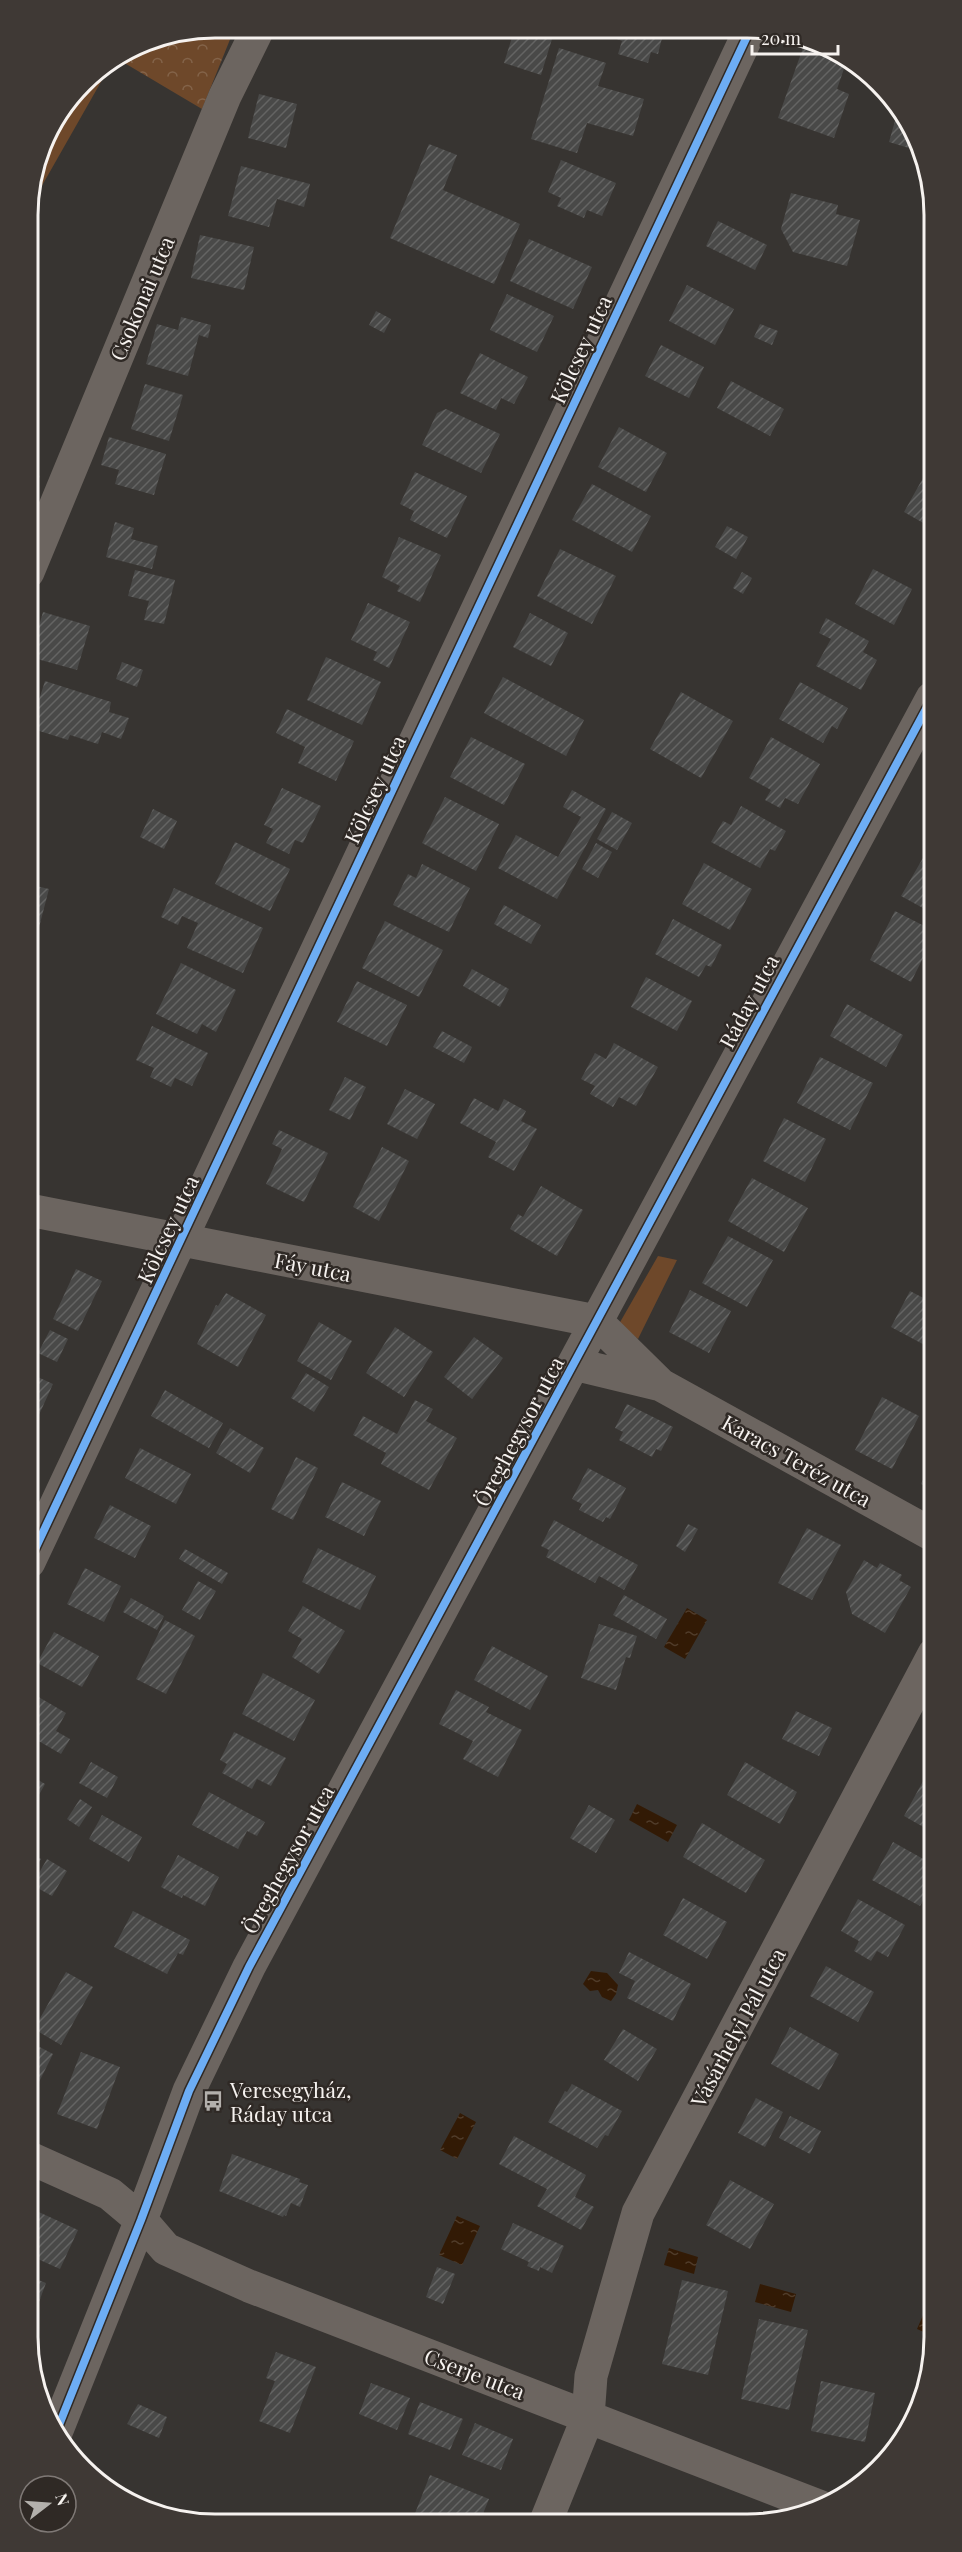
<svg xmlns="http://www.w3.org/2000/svg" width="962" height="2552" viewBox="0 0 962 2552" font-family="'Playfair Display',serif">
	<style>
		.green { fill: #6e482a }
		.park { fill: url(#park-crowns) }
		.water { fill: url(#water-ripples) }
		.building { fill: url(#building-hatch) }
		.lines { fill: none; stroke-linecap: round; stroke-linejoin: round }
		.minor { stroke: #6c6560; stroke-width: 33 }
		.cycleway-casing { stroke: #2f2925; stroke-width: 11 }
		.cycleway { stroke: #6dadf4; stroke-width: 8 }
		.labels { text-anchor: middle; dominant-baseline: central; stroke-width: 5; stroke-linejoin: round; paint-order: stroke }
		.street-label { font-size: 21px; fill: #f6f2ef; stroke: #2f2925 }
		.poi-label { font-size: 21px; fill: #f6f2ef; stroke: #2f2925; text-anchor: start }
		.rim { fill: none; stroke: #f6f2ef; stroke-width: 3 }
	</style>
	<defs>
		<pattern id="park-crowns" width="20" height="18" patternUnits="userSpaceOnUse" patternTransform="scale(1.5)"><rect width="20" height="18" fill="#6e482a"/><path d="M2 6a3 3 0 1 1 6 0M12 15a3 3 0 1 1 6 0" fill="none" stroke="#836349"/></pattern>
		<pattern id="water-ripples" width="26" height="14" patternUnits="userSpaceOnUse" patternTransform="scale(1.5)"><rect width="26" height="14" fill="#321a05"/><path d="M2 4q2-2 4 0t4 0M15 11q2-2 4 0t4 0" fill="none" stroke="#503c2a"/></pattern>
		<pattern id="building-hatch" width="6" height="6" patternUnits="userSpaceOnUse" patternTransform="scale(1.5)"><rect width="6" height="6" fill="#494948"/><path d="M-1 1l2-2M0 6l6-6M5 7l2-2" fill="none" stroke="#646463"/></pattern>
	</defs>
	<rect width="100%" height="100%" fill="#373431"/>
	<path class="green" d="M114 59 27 212V202L47 131 91 74Z
		M658 1256 677 1260 638 1339 619 1324Z"/>
	<path class="park" d="M215 27H235L202 109 116 58 143 41Z"/>
	<path class="water" d="M687 1608 707 1620 685 1659 664 1647Z
		M637 1804 677 1825 668 1842 629 1820Z
		M591 1971 607 1973 618 1985 616 1994 611 2001 602 1997 598 1990 590 1991 583 1984Z
		M460 2113 476 2122 457 2159 440 2150Z
		M457 2216 480 2226 462 2265 439 2255Z
		M669 2248 698 2257 694 2274 664 2265Z
		M760 2284 796 2294 791 2312 755 2302Z
		M931 2297 935 2299V2337L917 2329Z"/>
	<path class="building" d="M509 29H555L541 75 504 63 514 31Z
		M614 30H664L658 54 651 52 648 63 618 54 622 41 612 37Z
		M804 45 847 60 837 89 849 94 834 138 778 118Z
		M559 48 606 63 598 86 644 99 633 136 587 123 577 153 531 139Z
		M259 94 297 104 286 148 248 138Z
		M899 107 910 121 922 152 889 142Z
		M429 144 457 155 443 190 520 224 494 284 390 238Z
		M561 160 616 183 602 216 587 210 584 218 557 206 561 198 548 192Z
		M241 166 310 184 304 207 277 199 269 227 228 216Z
		M791 193 838 205 836 214 860 220 847 266 793 252 781 229Z
		M718 221 767 245 755 270 706 246Z
		M200 235 254 247 244 290 191 278Z
		M529 239 592 267 573 309 510 281Z
		M687 285 734 309 715 345 669 321Z
		M507 294 554 316 537 352 490 330Z
		M376 311 391 319 384 333 369 325Z
		M181 317 211 325 208 338 199 335 188 376 146 364 157 324 178 330Z
		M760 324 778 331 772 345 754 337Z
		M661 345 704 367 689 398 645 376Z
		M480 353 528 377 514 404 501 398 496 410 460 393Z
		M731 381 784 409 770 436 717 408Z
		M145 384 183 395 169 441 131 429Z
		M446 409 500 434 481 473 422 445 437 413Z
		M28 411 39 416 32 432 28 430Z
		M619 427 667 453 646 492 598 467Z
		M109 437 166 454 154 495 115 484 119 470 101 465Z
		M28 470 40 476 28 502Z
		M415 472 467 496 447 538 410 520 414 511 400 504Z
		M923 478 932 483V528L904 512Z
		M592 484 651 516 632 552 572 520Z
		M115 522 134 528 131 539 158 546 152 569 106 557Z
		M727 526 748 537 736 559 715 547Z
		M399 537 441 555 420 602 397 591 400 586 382 577Z
		M560 549 616 576 592 624 537 596Z
		M873 569 912 589 894 625 855 604Z
		M135 570 175 580 164 624 144 620 149 601 128 596Z
		M742 572 752 578 743 594 733 588Z
		M368 603 410 622 389 668 373 660 377 652 351 640Z
		M43 612 90 626 77 670 30 657Z
		M530 613 568 633 551 666 513 647Z
		M826 618 869 641 863 652 877 660 861 690 816 666 831 639 819 633Z
		M326 657 381 682 362 725 307 700Z
		M122 662 143 670 137 687 116 679Z
		M503 677 584 720 566 756 484 713Z
		M45 681 111 702 109 712 129 718 121 739 102 732 98 744 70 735 68 740 30 728Z
		M800 682 848 708 837 729 832 726 823 743 779 719Z
		M681 692 733 721 701 778 650 749Z
		M287 709 354 741 336 781 298 763 305 747 276 733Z
		M471 737 525 764 504 805 450 777Z
		M771 737 820 764 798 804 785 798 780 808 765 800 771 790 749 778Z
		M28 749 37 752 29 778H28Z
		M282 788 321 806 303 843 295 840 289 854 266 843 273 829 264 825Z
		M572 790 606 809 557 899 498 868 516 835 558 857 581 817 563 807Z
		M445 797 499 824 476 871 422 843Z
		M741 806 786 831 775 851 770 849 760 868 711 842 723 821 731 825Z
		M153 809 177 821 164 849 140 837Z
		M612 812 632 823 617 850 597 839Z
		M235 842 290 869 270 911 215 884Z
		M596 843 612 852 598 878 582 869Z
		M927 851 932 854V913L901 896Z
		M704 863 752 889 730 930 682 904Z
		M422 864 470 888 449 932 393 905 408 874 416 878Z
		M28 884 49 889 37 935 29 933Z
		M174 888 263 928 243 973 187 948 198 923 182 916 178 925 161 917Z
		M504 905 541 925 531 944 494 924Z
		M895 911 932 930 933 961 924 956 911 982 870 960Z
		M673 919 722 945 711 967 706 965 699 977 655 954Z
		M385 921 443 950 419 997 362 968Z
		M181 963 236 990 216 1032 202 1024 197 1034 156 1014Z
		M472 969 509 989 500 1007 463 986Z
		M646 977 692 1001 677 1031 631 1007Z
		M357 981 407 1005 387 1046 337 1022Z
		M847 1004 903 1035 886 1067 830 1036Z
		M152 1026 208 1053 192 1086 175 1078 171 1087 150 1077 154 1068 136 1060Z
		M442 1031 472 1047 464 1063 433 1047Z
		M614 1043 658 1067 636 1106 619 1097 613 1107 590 1094 595 1086 581 1079 595 1053 606 1059Z
		M820 1057 873 1083 850 1130 797 1103Z
		M345 1077 366 1087 350 1120 329 1110Z
		M405 1089 435 1104 417 1139 387 1124Z
		M474 1098 498 1111 504 1099 526 1111 521 1121 537 1129 514 1171 488 1157 496 1142 460 1123Z
		M784 1118 826 1139 805 1182 763 1161Z
		M279 1130 328 1153 304 1202 266 1184 282 1149 272 1144Z
		M382 1147 409 1161 379 1221 353 1207Z
		M752 1178 808 1208 784 1252 728 1221Z
		M541 1186 583 1210 557 1256 510 1229 518 1214 523 1217Z
		M728 1236 773 1260 747 1307 702 1283Z
		M76 1269 102 1281 78 1331 53 1319Z
		M690 1290 731 1311 709 1353 669 1332Z
		M910 1291 933 1303 932 1349 891 1327Z
		M226 1293 266 1315 238 1367 197 1344 216 1305 218 1306Z
		M319 1322 352 1341 331 1380 297 1361Z
		M395 1327 433 1352 404 1397 366 1373Z
		M50 1330 68 1339 57 1362 38 1353Z
		M474 1337 503 1358 472 1399 444 1377Z
		M29 1373 53 1384 33 1428 29 1427Z
		M306 1373 329 1387 314 1412 291 1398Z
		M165 1390 223 1423 209 1448 151 1416Z
		M882 1397 919 1416 892 1469 855 1450Z
		M415 1400 433 1409 426 1421 457 1438 429 1490 381 1464 386 1453 353 1435 363 1416 397 1434Z
		M627 1404 673 1427 661 1451 656 1449 652 1457 619 1440 623 1432 615 1428Z
		M230 1428 264 1448 250 1473 216 1453Z
		M140 1448 191 1474 176 1504 125 1478Z
		M296 1457 318 1468 293 1520 271 1509Z
		M933 1460V1491L921 1484Z
		M588 1468 626 1488 610 1519 606 1517 603 1522 579 1510 582 1504 572 1499Z
		M342 1482 381 1501 364 1536 325 1517Z
		M110 1505 151 1526 135 1558 94 1538Z
		M554 1520 638 1565 624 1590 599 1576 595 1583 546 1557 549 1550 541 1546Z
		M688 1524 698 1529 685 1552 676 1546Z
		M807 1528 841 1545 812 1600 778 1583Z
		M318 1548 376 1576 360 1610 302 1582Z
		M185 1549 228 1573 222 1584 179 1559Z
		M864 1560 877 1568 880 1563 902 1575 899 1580 911 1587 885 1633 852 1614 846 1592Z
		M85 1568 121 1586 104 1622 67 1604Z
		M198 1581 216 1591 200 1620 182 1610Z
		M624 1595 667 1619 656 1639 613 1615Z
		M131 1598 164 1616 157 1630 123 1612Z
		M303 1606 345 1631 319 1674 292 1657 302 1639 288 1631Z
		M165 1620 195 1636 166 1694 136 1679Z
		M599 1624 637 1636 630 1658 626 1657 616 1690 581 1678Z
		M54 1632 99 1656 82 1687 37 1663Z
		M492 1646 548 1676 530 1710 474 1680Z
		M263 1673 315 1700 294 1741 242 1714Z
		M456 1690 489 1707 486 1712 522 1730 498 1777 463 1759 473 1741 439 1724Z
		M30 1692 66 1713 56 1731 70 1739 61 1754 30 1736Z
		M796 1711 832 1728 819 1756 782 1739Z
		M234 1732 286 1758 271 1786 257 1779 252 1789 222 1773 227 1764 220 1760Z
		M91 1762 118 1777 107 1798 79 1783Z
		M745 1762 797 1792 780 1824 727 1795Z
		M928 1772 934 1775V1833L904 1816Z
		M30 1775 45 1784 30 1811Z
		M209 1792 265 1822 257 1836 247 1831 238 1849 192 1825Z
		M80 1799 92 1807 79 1827 67 1819Z
		M589 1805 615 1820 596 1853 570 1838Z
		M102 1815 142 1837 129 1862 89 1839Z
		M702 1823 765 1860 746 1893 683 1857Z
		M893 1842 934 1865V1881L920 1906 872 1880Z
		M30 1853 41 1859 30 1878Z
		M178 1855 219 1877 205 1906 183 1895 182 1898 161 1887Z
		M47 1859 67 1871 52 1896 32 1885Z
		M683 1898 727 1922 707 1959 663 1935Z
		M858 1899 905 1925 888 1957 877 1951 871 1961 854 1951 859 1941 841 1931Z
		M133 1911 190 1940 183 1955 178 1953 167 1974 114 1947Z
		M629 1952 691 1984 673 2021 627 1998 635 1981 619 1973Z
		M826 1966 874 1992 858 2022 810 1996Z
		M66 1972 93 1987 61 2045 34 2029Z
		M790 2027 839 2054 819 2090 771 2064Z
		M623 2029 657 2049 638 2081 604 2060Z
		M30 2042 53 2054 30 2100Z
		M81 2052 120 2067 97 2129 57 2114Z
		M572 2084 622 2111 608 2136 605 2135 597 2148 548 2122 565 2091 567 2092Z
		M756 2098 783 2112 765 2147 738 2133Z
		M790 2116 821 2131 810 2154 779 2138Z
		M514 2136 586 2175 575 2197 594 2207 581 2230 537 2206 547 2189 499 2164Z
		M232 2154 300 2179 299 2182 308 2185 300 2207 291 2203 286 2216 284 2215 283 2217 219 2191Z
		M730 2180 774 2204 750 2249 706 2225Z
		M30 2208 78 2230 60 2269 31 2256Z
		M513 2223 564 2246 552 2273 540 2267 539 2271 527 2266 529 2262 501 2249Z
		M437 2267 455 2274 443 2304 426 2297Z
		M31 2277 46 2283 39 2302 31 2299Z
		M682 2280 728 2291 708 2375 662 2364Z
		M759 2319 808 2330 789 2410 741 2399Z
		M276 2352 316 2367 290 2433 259 2421 275 2381 266 2378Z
		M821 2381 875 2393 865 2442 811 2431Z
		M371 2383 410 2398 397 2430 359 2414Z
		M420 2402 463 2419 450 2450 408 2434Z
		M138 2404 167 2417 159 2438 127 2424Z
		M475 2423 513 2439 501 2470 462 2455Z
		M430 2475 489 2499 480 2521H412Z
		M141 2501 176 2510 174 2520 140 2508Z"/>
	<g class="lines">
		<path class="minor" d="M28 572 225 96 259 27
			M29 1210 596 1321
			M596 1321 661 1385 933 1535
			M574 1364 661 1385
			M29 1562 750 30
			M30 2158 110 2194 141 2220 166 2249 249 2286 821 2507
			M55 2435 141 2220 189 2091 249 1967 932 698
			M546 2521 588 2417 591 2376 638 2213 934 1654"/>
		<g class="cycleway-casing">
			<path id="cycleway" d="M29 1562 750 30
				M55 2435 141 2220 189 2091 249 1967 932 698"/>
		</g>
		<use href="#cycleway" class="cycleway"/>
	</g>
	<defs>
		<g id="bus-bare" transform="scale(1.62)"><path d="M-5-6H5V4H4V6H2V4H-2V6H-4V4H-5ZM-3.5-4V0h7V-4ZM-3.5 1.2v1.5H-2V1.2ZM2 1.2v1.5H3.5V1.2Z" fill="#b3b0ac" stroke="#2f2925" stroke-width="2.5" paint-order="stroke"/></g>
	</defs>
	<g fill-rule="evenodd">
		<use href="#bus-bare" x="213" y="2101"/>
	</g>
	<g class="labels">
		<g class="street-label">
			<text transform="translate(141 298) rotate(-67)">Csokonai utca</text>
			<text transform="translate(580 349) rotate(-65)">Kölcsey utca</text>
			<text transform="translate(374 789) rotate(-65)">Kölcsey utca</text>
			<text transform="translate(748 1001) rotate(-62)">Ráday utca</text>
			<text transform="translate(167 1229) rotate(-65)">Kölcsey utca</text>
			<text transform="translate(313 1266) rotate(11)">Fáy utca</text>
			<text transform="translate(518 1431) rotate(-62)">Öreghegysor utca</text>
			<text transform="translate(797 1460) rotate(29)">Karacs Teréz utca</text>
			<text transform="translate(287 1859) rotate(-61)">Öreghegysor utca</text>
			<text transform="translate(737 2027) rotate(-62)">Vásárhelyi Pál utca</text>
			<text transform="translate(475 2373) rotate(21)">Cserje utca</text>
		</g>
		<g class="poi-label">
			<text x="230" y="2089">Veresegyház,<tspan x="230" dy="24">Ráday utca</tspan></text>
		</g>
	</g>
	<path d="M0 0H962V2552H0ZM215 38H747A177 177 0 0 1 924 215V2337A177 177 0 0 1 747 2514H215A177 177 0 0 1 38 2337V215A177 177 0 0 1 215 38Z" fill="#3f3935" fill-rule="evenodd"/>
	<path class="rim" d="M215 38H747A177 177 0 0 1 924 215V2337A177 177 0 0 1 747 2514H215A177 177 0 0 1 38 2337V215A177 177 0 0 1 215 38Z"/>
	<g transform="translate(48 2504) rotate(73)"><circle r="28" fill="#2f2925" stroke="#7f7976" stroke-width="1.5"/>
	<path d="M0-4.5L10 22L0 15L-10 22Z" fill="#b3b0ac"/>
	<text y="-9" font-size="16" font-weight="bold" text-anchor="middle" fill="#f6f2ef">N</text>
	</g>
	<path d="M752 45v9h86v-9" fill="none" stroke="#f6f2ef" stroke-width="3"/>
	<text x="761" y="45" font-size="18" fill="#f6f2ef" stroke="#2f2925" stroke-width="4.5" paint-order="stroke">20 m</text>
</svg>
